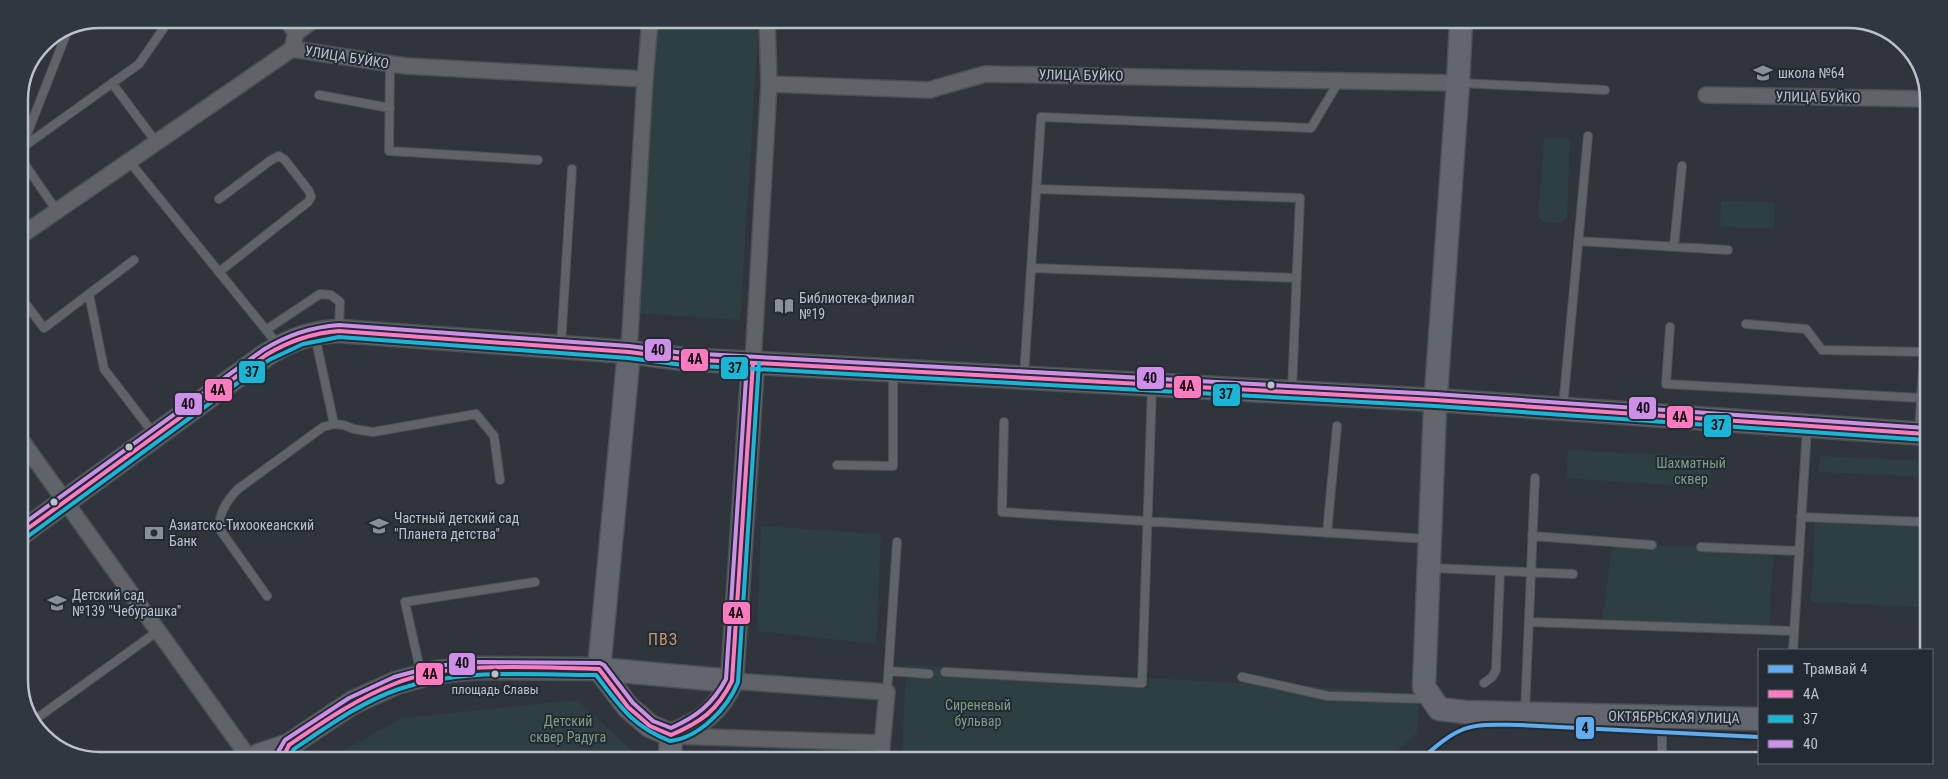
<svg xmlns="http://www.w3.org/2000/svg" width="1948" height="779" viewBox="0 0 1948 779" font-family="'Roboto Condensed',sans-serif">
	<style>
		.green { fill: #2d3f41 }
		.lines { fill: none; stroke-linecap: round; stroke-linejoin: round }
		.lane-casing { stroke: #4d5155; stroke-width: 10 }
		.street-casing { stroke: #4d5155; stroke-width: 18 }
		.secondary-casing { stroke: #4d5155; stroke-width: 25 }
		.lane { stroke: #606368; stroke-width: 8 }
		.street { stroke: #606368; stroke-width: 15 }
		.secondary { stroke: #63676d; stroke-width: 22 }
		.bus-1-casing { stroke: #232b35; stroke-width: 8 }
		.bus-2-casing { stroke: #232b35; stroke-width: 8 }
		.bus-3-casing { stroke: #232b35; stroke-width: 8 }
		.bus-1 { stroke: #fe7ac1; stroke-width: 4 }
		.bus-2 { stroke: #1ab6d8; stroke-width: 4 }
		.bus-3 { stroke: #ce8fe9; stroke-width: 4 }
		.tram-1-casing { stroke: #232b35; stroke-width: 8 }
		.tram-1 { stroke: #60acee; stroke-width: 4 }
		.bus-dot { fill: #bbc1ca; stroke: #232b35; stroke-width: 2 }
		.labels { text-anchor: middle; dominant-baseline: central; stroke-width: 4; stroke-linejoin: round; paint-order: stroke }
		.bus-label { font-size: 13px; fill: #bbc1ca; stroke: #232b35 }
		.street-label { font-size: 14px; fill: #bbc1ca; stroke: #232b35 }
		.poi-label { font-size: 14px; fill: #bbc1ca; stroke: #232b35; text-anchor: start }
		.park-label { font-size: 14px; fill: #7c9d83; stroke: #232b35 }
		.quarter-label { font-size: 16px; letter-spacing: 1px; fill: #c99776; stroke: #232b35 }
		.rim { fill: none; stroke: #bbc1ca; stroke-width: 2.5 }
		.line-badge { stroke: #232b35; stroke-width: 2 }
		.pale-badge-label { font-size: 14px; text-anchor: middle; font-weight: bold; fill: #111 }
	</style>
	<rect width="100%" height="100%" fill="#2f353b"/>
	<path class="green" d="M650 21H712L759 24 740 320 636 313Z
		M1544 138 1570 139 1567 218 1562 223 1544 222 1538 217Z
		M1721 201 1775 202 1774 229 1720 227Z
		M1568 450 1712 457 1710 488 1566 478Z
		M1820 456 1926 461 1925 477 1819 472Z
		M1815 520 1925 525 1924 607 1811 602Z
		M761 526 881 534 876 644 757 631Z
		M1612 545 1774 548 1769 631 1602 623Z
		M906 665 1370 690 1419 703 1417 733 1396 752 1391 759 983 757 902 753Z
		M577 700 638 756 335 755 402 718Z"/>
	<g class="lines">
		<g class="lane-casing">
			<path id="lane" d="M390 64 389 151 538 160
				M112 83 156 142
				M1460 83 1605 90
				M319 95 390 108
				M22 147 67 32
				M19 150 139 64 170 19
				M19 156 57 211
				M129 161 279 346
				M1036 189 1300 198 1292 390
				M219 199 271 160 279 156 285 160 309 191 311 197 308 202 219 272
				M1578 241 1728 250
				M1674 246 1682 166
				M1031 268 1297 278
				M89 294 104 369 154 434
				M19 295 44 328 134 260
				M1746 324 1806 329 1822 350 1927 352
				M1670 327 1666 384 1921 398
				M266 330 320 294 331 295 340 302 339 329
				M315 336 334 424
				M561 345 572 169
				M1024 376 1041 117 1311 128 1339 81
				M1563 407 1588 136
				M1004 422 1002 512 1428 539
				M1919 432 1927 304
				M837 465 893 466V373
				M1801 517 1925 522
				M1327 533 1337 426
				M1532 536 1652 545
				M1701 547 1799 551
				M1431 568 1500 571 1496 670 1492 677 1484 683
				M1500 571 1573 574
				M267 596 221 531C216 516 228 499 238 489L323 427 334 424 343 425 354 429 373 432 476 414 494 436 500 480
				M1529 622 1794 631
				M1793 650 1807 428
				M889 671 929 674
				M945 672 1142 683 1152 387
				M421 674 405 602 535 582
				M1242 677 1328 696 1428 699
				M887 692 897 542
				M1525 712 1535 478
				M33 721 158 631
				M1662 760V719"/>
		</g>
		<g class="street-casing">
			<path id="street" d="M286 19 296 33
				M767 21 769 84 929 90 985 74 1458 83
				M292 49 296 33 315 19
				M1706 95 1929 99
				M19 237 292 49 406 66 645 79 650 21
				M629 352 645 79
				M753 363 769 84
				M19 437 247 755
				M732 681 887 692 881 757
				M676 736 882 743"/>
		</g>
		<g class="secondary-casing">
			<path id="secondary" d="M1461 23 1458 83 1435 408 1424 687 1439 709 1465 712 1759 719
				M629 352 599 669 628 707 650 726 671 735C702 722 718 712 732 681L753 363
				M19 535 266 355C290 340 311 332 339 331L629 352 683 359 1435 400 1926 434
				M259 755 289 745 352 703 396 683 436 672 480 668 599 669 732 681
				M670 756 671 735"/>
		</g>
		<use href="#lane" class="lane"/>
		<use href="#street" class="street"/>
		<use href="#secondary" class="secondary"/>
		<g class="bus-1-casing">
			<path id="bus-1" d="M19 535 266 355C289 341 312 333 339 331L629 352 683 359 1435 400 1926 434
				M599 669 628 707 650 726 671 735C701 722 717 711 732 681L753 363
				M284 755 289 745C323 722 356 699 394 684 454 660 535 668 599 669"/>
		</g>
		<g class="bus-2-casing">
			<path id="bus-2" d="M23 540 269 360 303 344 339 337 628 358 683 365 1435 406 1926 440
				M291 755 294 749C327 727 361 702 399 689 462 668 531 675 596 675 620 706 632 726 670 741 699 738 728 708 738 682L759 363"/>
		</g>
		<g class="bus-3-casing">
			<path id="bus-3" d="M19 527 263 350C287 335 310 327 339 325L629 346 684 353 1435 394 1926 428
				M278 752 285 740 349 698 394 677 435 666 479 662 600 663 604 665 633 703 653 721 671 728C696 717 713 704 726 679L747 363"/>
		</g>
		<use href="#bus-1" class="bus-1"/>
		<use href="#bus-2" class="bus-2"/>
		<use href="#bus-3" class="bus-3"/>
		<g class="tram-1-casing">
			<path id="tram-1" d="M1421 759C1434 748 1448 735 1464 729 1480 723 1502 725 1519 725L1759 737"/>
		</g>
		<use href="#tram-1" class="tram-1"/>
	</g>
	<defs>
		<g id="school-bare" transform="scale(1.5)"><path d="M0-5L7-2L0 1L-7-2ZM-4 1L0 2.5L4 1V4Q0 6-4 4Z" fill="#8a9098" stroke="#232b35" stroke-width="2.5" paint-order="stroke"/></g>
		<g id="library-bare" transform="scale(1.5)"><path d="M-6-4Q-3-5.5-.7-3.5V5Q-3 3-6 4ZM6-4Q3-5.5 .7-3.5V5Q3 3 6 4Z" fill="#8a9098" stroke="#232b35" stroke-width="2.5" paint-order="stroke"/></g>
		<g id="bank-bare" transform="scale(1.5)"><path d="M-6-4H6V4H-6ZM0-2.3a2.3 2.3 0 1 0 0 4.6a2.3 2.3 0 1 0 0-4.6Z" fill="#8a9098" stroke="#232b35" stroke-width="2.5" paint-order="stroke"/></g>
	</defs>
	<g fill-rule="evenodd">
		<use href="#school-bare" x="1763" y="73"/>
		<use href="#library-bare" x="784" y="306"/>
		<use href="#school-bare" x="379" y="526"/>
		<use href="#bank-bare" x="154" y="533"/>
		<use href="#school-bare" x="57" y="603"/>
	</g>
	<g class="bus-dot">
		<circle cx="1271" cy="385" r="4.5"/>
		<circle cx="129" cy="447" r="4.5"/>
		<circle cx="54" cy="502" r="4.5"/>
		<circle cx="495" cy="674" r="4.5"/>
	</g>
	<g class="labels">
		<g class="bus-label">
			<text x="495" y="689">площадь Славы</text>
		</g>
		<g class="street-label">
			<text transform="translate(347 57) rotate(9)">УЛИЦА БУЙКО</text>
			<text transform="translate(1081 75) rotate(1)">УЛИЦА БУЙКО</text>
			<text transform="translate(1818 97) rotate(1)">УЛИЦА БУЙКО</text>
			<text transform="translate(1674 717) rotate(1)">ОКТЯБРЬСКАЯ УЛИЦА</text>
		</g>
		<g class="poi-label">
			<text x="1778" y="73">школа №64</text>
			<text x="799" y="298">Библиотека-филиал<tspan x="799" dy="16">№19</tspan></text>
			<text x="394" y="518">Частный детский сад<tspan x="394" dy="16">"Планета детства"</tspan></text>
			<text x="169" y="525">Азиатско-Тихоокеанский<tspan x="169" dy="16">Банк</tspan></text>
			<text x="72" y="595">Детский сад<tspan x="72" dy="16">№139 "Чебурашка"</tspan></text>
		</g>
		<g class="park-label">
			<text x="1691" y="463">Шахматный<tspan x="1691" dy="16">сквер</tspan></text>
			<text x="978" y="705">Сиреневый<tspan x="978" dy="16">бульвар</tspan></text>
			<text x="568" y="721">Детский<tspan x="568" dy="16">сквер Радуга</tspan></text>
		</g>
		<g class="quarter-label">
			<text x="663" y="639">ПВЗ</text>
		</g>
	</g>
	<path d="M0 0H1948V779H0ZM100 28H1848A72 72 0 0 1 1920 100V680A72 72 0 0 1 1848 752H100A72 72 0 0 1 28 680V100A72 72 0 0 1 100 28Z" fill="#2f3741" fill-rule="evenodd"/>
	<path class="rim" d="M100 28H1848A72 72 0 0 1 1920 100V680A72 72 0 0 1 1848 752H100A72 72 0 0 1 28 680V100A72 72 0 0 1 100 28Z"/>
	<g class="line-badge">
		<rect x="644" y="338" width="28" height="24" rx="5" fill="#ce8fe9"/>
		<rect x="680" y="348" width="29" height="24" rx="5" fill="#fe7ac1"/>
		<rect x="720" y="356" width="29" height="24" rx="5" fill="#1ab6d8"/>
		<rect x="238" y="360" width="28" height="24" rx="5" fill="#1ab6d8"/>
		<rect x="1136" y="366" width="29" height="24" rx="5" fill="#ce8fe9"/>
		<rect x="1173" y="375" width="29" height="24" rx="5" fill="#fe7ac1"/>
		<rect x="204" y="378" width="29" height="24" rx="5" fill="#fe7ac1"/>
		<rect x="1212" y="383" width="29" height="24" rx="5" fill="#1ab6d8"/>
		<rect x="174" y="392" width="29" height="24" rx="5" fill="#ce8fe9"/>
		<rect x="1628" y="396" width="29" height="24" rx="5" fill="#ce8fe9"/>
		<rect x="1666" y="405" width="28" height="24" rx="5" fill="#fe7ac1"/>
		<rect x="1703" y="414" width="29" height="24" rx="5" fill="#1ab6d8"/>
		<rect x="722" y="601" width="29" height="24" rx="5" fill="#fe7ac1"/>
		<rect x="448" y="652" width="28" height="24" rx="5" fill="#ce8fe9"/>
		<rect x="415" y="662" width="29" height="24" rx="5" fill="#fe7ac1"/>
		<rect x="1575" y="716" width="20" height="24" rx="5" fill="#60acee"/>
	</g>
	<g class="pale-badge-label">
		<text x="658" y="355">40</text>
		<text x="695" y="364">4А</text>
		<text x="735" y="373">37</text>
		<text x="252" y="377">37</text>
		<text x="1150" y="383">40</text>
		<text x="1187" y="391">4А</text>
		<text x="218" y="395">4А</text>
		<text x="1226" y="399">37</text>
		<text x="188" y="409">40</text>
		<text x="1643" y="413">40</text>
		<text x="1680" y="422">4А</text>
		<text x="1718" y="430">37</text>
		<text x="736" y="618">4А</text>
		<text x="462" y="668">40</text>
		<text x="430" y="679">4А</text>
		<text x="1585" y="733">4</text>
	</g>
	<rect x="1758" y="649" width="175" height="115" fill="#232b35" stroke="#606771"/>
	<rect x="1768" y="665" width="25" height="8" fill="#60acee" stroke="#606771"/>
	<text x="1803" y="674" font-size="15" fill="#bbc1ca">Трамвай 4</text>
	<rect x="1768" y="690" width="25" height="8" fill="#fe7ac1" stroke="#606771"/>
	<text x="1803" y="699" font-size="15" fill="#bbc1ca">4А</text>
	<rect x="1768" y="715" width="25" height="8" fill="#1ab6d8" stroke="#606771"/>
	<text x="1803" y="724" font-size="15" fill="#bbc1ca">37</text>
	<rect x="1768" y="740" width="25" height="8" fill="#ce8fe9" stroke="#606771"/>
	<text x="1803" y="749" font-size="15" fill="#bbc1ca">40</text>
</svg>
